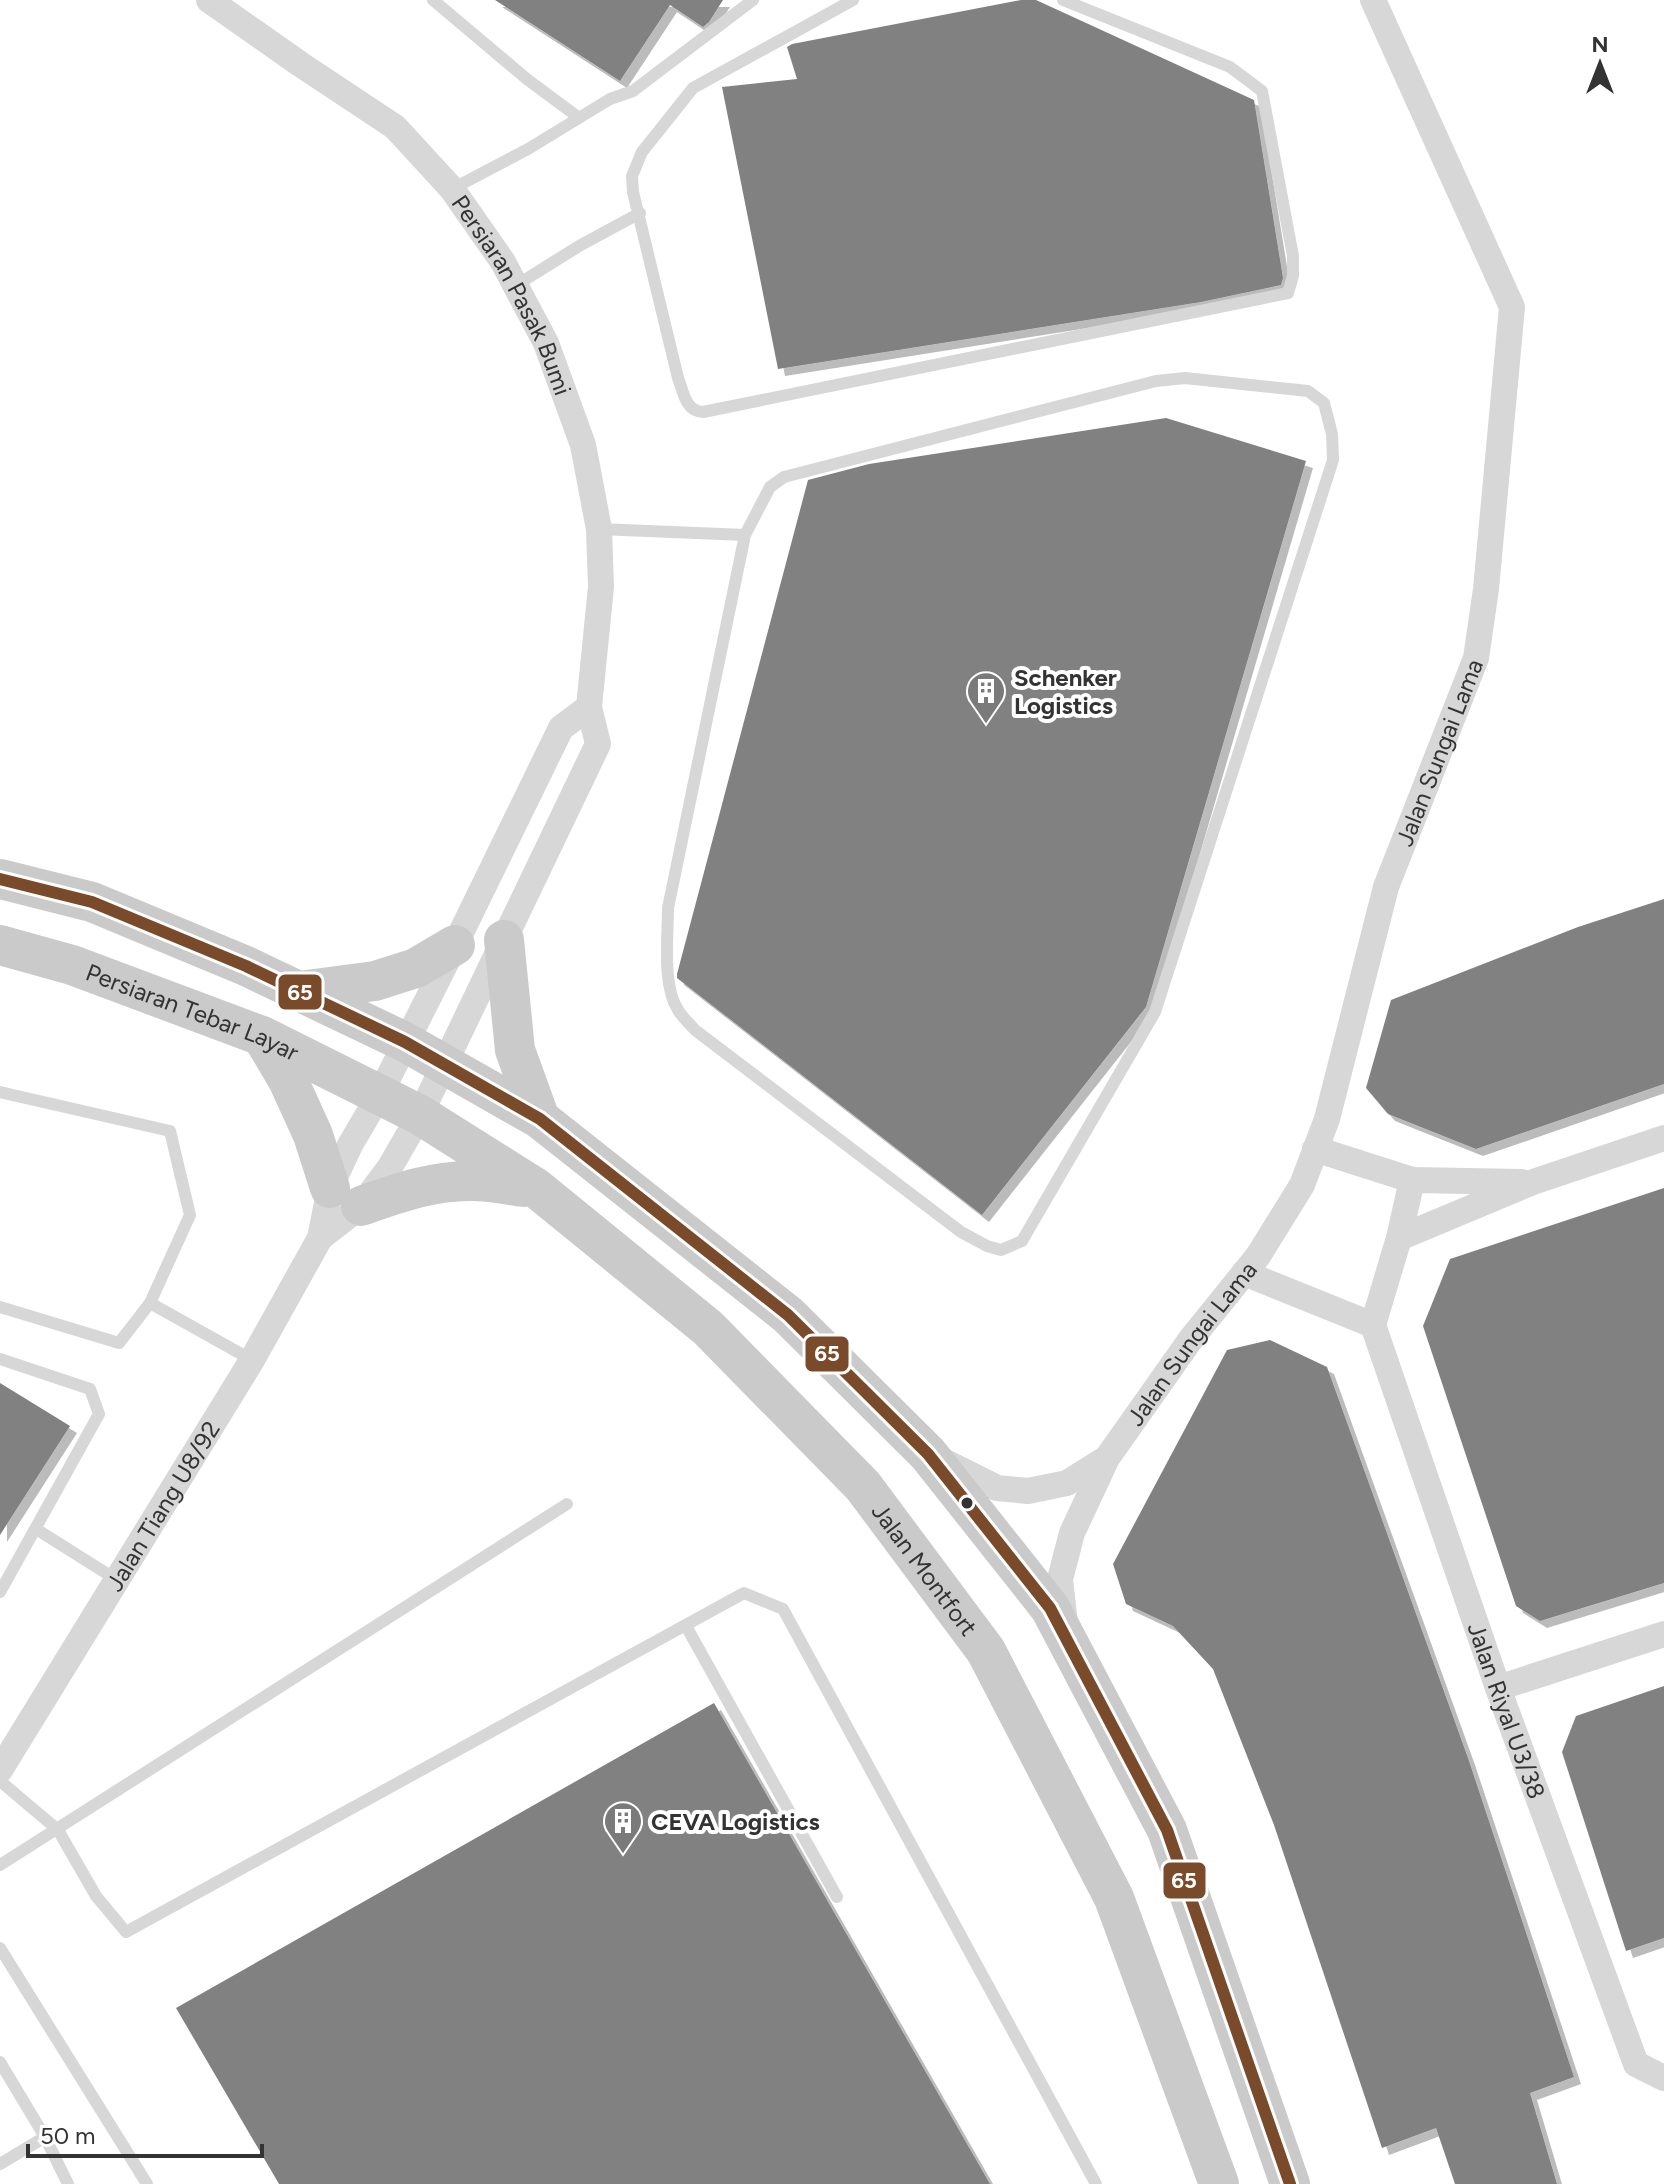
<svg xmlns="http://www.w3.org/2000/svg" width="1664" height="2184" viewBox="0 0 1664 2184" font-family="Figtree,sans-serif">
	<style>
		.building { fill: #818181; filter: url(#shadow) }
		.lines { fill: none; stroke-linecap: round; stroke-linejoin: round }
		.service { stroke: #d7d7d7; stroke-width: 12 }
		.minor { stroke: #d7d7d7; stroke-width: 26 }
		.primary { stroke: #cacaca; stroke-width: 40 }
		.bus-1-casing { stroke: #fff; stroke-width: 18 }
		.bus-1 { stroke: #7a4b2a; stroke-width: 12 }
		.bus-dot { fill: #333; stroke: #fff; stroke-width: 3 }
		.labels { text-anchor: middle; dominant-baseline: central; stroke-width: 8; stroke-linejoin: round; paint-order: stroke }
		.street-label { font-size: 24px; fill: #333; stroke: #fff }
		.poi-label { font-size: 24px; font-weight: bold; fill: #333; stroke: #fff; text-anchor: start }
		.line-badge { stroke: #fff; stroke-width: 3 }
		.badge-label { font-size: 22px; text-anchor: middle; font-weight: bold; fill: #fff }
	</style>
	<defs>
		<filter id="shadow"><feDropShadow dx="7" dy="7" stdDeviation="0" flood-color="#0004"/></filter>
	</defs>
	<rect width="100%" height="100%" fill="#fff"/>
	<path class="building" d="M495 0H723L709 22 703 27 670 5 620 81Z
		M1021 0H1036L1254 100 1283 278 1281 285 1201 302 778 369 722 87 797 79 787 47 792 44Z
		M1166 418 1306 461 1146 1007 982 1215 677 978V974L808 480 869 464Z
		M1664 899V1084L1476 1149 1388 1114 1366 1088 1391 1000 1578 927Z
		M1664 1188V1583L1540 1621 1516 1606 1423 1326 1450 1259Z
		M1270 1340 1327 1367 1468 1758 1574 2077 1530 2093 1557 2184H1455L1436 2128 1382 2148 1274 1825 1213 1669 1173 1626 1126 1604 1113 1564 1227 1350Z
		M0 1383 70 1426 0 1535Z
		M1664 1686V1938L1626 1951 1562 1752 1576 1716Z
		M714 1703 990 2184H279L176 2008Z"/>
	<g class="lines">
		<path class="service" d="M433 0 528 80 578 117
			M853 0 693 88 642 152 632 176 633 192 678 378C684 393 685 411 703 412L1288 293 1293 276V256L1262 91 1230 67 1063 0
			M452 189 528 149 610 99 633 91 753 0
			M515 286 579 246 640 213
			M599 529 745 535 668 908C668 937 662 985 678 1010 682 1017 690 1024 695 1030L961 1232 987 1246 1001 1250 1022 1241 1155 1012 1333 460 1332 434 1324 403 1308 391 1185 378 1156 381 784 477 770 487 745 535
			M0 1092 170 1131 190 1215 150 1303 119 1343 0 1307
			M150 1303 252 1360
			M0 1359 90 1389 99 1414 0 1592
			M36 1529 117 1580
			M686 1626 837 1897
			M0 1781 58 1830 96 1896 126 1932 744 1593 783 1609 1096 2184
			M0 1865 567 1504
			M0 1948 147 2184
			M0 2062 45 2137 68 2184
			M0 2164 45 2137"/>
		<g class="minor">
			<path id="s1" d="M209 0 300 64 395 127 452 189 503 262 546 343 583 445 599 529 601 587 589 707 598 744 420 1115 390 1167 361 1206 320 1238"/>
			<path d="M1412 1180 1522 1182"/>
			<path d="M1399 1238 1533 1182 1664 1138"/>
			<path d="M1244 1273 1373 1325 1399 1238 1412 1180 1315 1149"/>
			<path id="s2" d="M1373 1325 1498 1688 1636 2064 1664 2078"/>
			<path d="M939 1459 997 1488 1028 1491 1067 1483 1107 1458"/>
			<path id="s3" d="M1065 1624 1060 1579 1072 1533 1107 1458 1191 1339 1258 1256 1302 1185 1327 1119 1386 887 1476 658 1486 589 1512 307 1373 0"/>
			<path d="M1498 1688 1664 1634"/>
			<path id="s4" d="M0 1770 252 1360 320 1238 330 1188 350 1145 380 1094 455 945 561 728 589 707"/>
		</g>
		<g class="primary">
			<path d="M0 879 92 902 246 966 405 1042 540 1119 788 1315 928 1454 1050 1608 1167 1830 1290 2184"/>
			<path d="M504 940 515 1050 540 1119"/>
			<path id="s5" d="M0 945 72 965 262 1036 420 1115 536 1188 708 1328 863 1486 986 1651 1114 1898 1219 2184"/>
			<path d="M299 991 375 981 416 968 455 945"/>
			<path d="M262 1036 288 1080 313 1135 330 1188"/>
			<path d="M361 1206C398 1193 434 1180 473 1181 490 1181 507 1185 524 1187"/>
		</g>
		<g class="bus-1-casing">
			<path id="bus-1" d="M0 879 92 902 246 966 405 1042 540 1119 788 1315 928 1454 1050 1608 1167 1830 1290 2184"/>
		</g>
		<use href="#bus-1" class="bus-1"/>
	</g>
	<defs>
		<g id="building-pin" transform="scale(2)"><path d="M0 17L-7.5 6A9.5 9.5 0 1 1 7.5 6Z" fill="#7a7a7a" stroke="#fff"/><path d="M-4-6H4V6H1V3H-1V6H-4ZM-2.5-4.3h1.7v1.8h-1.7ZM.8-4.3h1.7v1.8H.8ZM-2.5-1h1.7V.8h-1.7ZM.8-1h1.7V.8H.8Z" fill="#fff"/></g>
	</defs>
	<g fill-rule="evenodd">
		<use href="#building-pin" x="986" y="691"/>
		<use href="#building-pin" x="623" y="1821"/>
	</g>
	<circle class="bus-dot" cx="967" cy="1503" r="7"/>
	<g class="labels">
		<g class="street-label">
			<text stroke="none"><textPath href="#s1" startOffset="432">Persiaran Pasak Bumi</textPath></text>
			<text stroke="none"><textPath href="#s3" startOffset="966">Jalan Sungai Lama</textPath></text>
			<text stroke="none"><textPath href="#s5" startOffset="204">Persiaran Tebar Layar</textPath></text>
			<text stroke="none"><textPath href="#s3" startOffset="318">Jalan Sungai Lama</textPath></text>
			<text stroke="none"><textPath href="#s4" startOffset="310">Jalan Tiang U8/92</textPath></text>
			<text stroke="none"><textPath href="#s5" startOffset="1138">Jalan Montfort</textPath></text>
			<text stroke="none"><textPath href="#s2" startOffset="408">Jalan Riyal U3/38</textPath></text>
		</g>
		<g class="poi-label">
			<text x="1014" y="677">Schenker<tspan x="1014" dy="28">Logistics</tspan></text>
			<text x="651" y="1821">CEVA Logistics</text>
		</g>
	</g>
	<g class="line-badge">
		<rect x="277" y="973" width="46" height="38" rx="8" fill="#7a4b2a"/>
		<rect x="804" y="1335" width="46" height="38" rx="8" fill="#7a4b2a"/>
		<rect x="1162" y="1861" width="45" height="39" rx="8" fill="#7a4b2a"/>
	</g>
	<g class="badge-label">
		<text x="300" y="1000">65</text>
		<text x="827" y="1361">65</text>
		<text x="1184" y="1888">65</text>
	</g>
	<g transform="translate(1600 64)" stroke="#ffffff" stroke-width="6" paint-order="stroke">
	<path d="M0-6L14 30L0 20L-14 30Z" fill="#333333"/>
	<text y="-12" font-size="22" font-weight="bold" text-anchor="middle" fill="#333333">N</text>
	</g>
	<path d="M28 2144v12h234v-12" fill="none" stroke="#333333" stroke-width="4"/>
	<text x="40" y="2144" font-size="24" fill="#333333" stroke="#ffffff" stroke-width="6" paint-order="stroke">50 m</text>
</svg>
